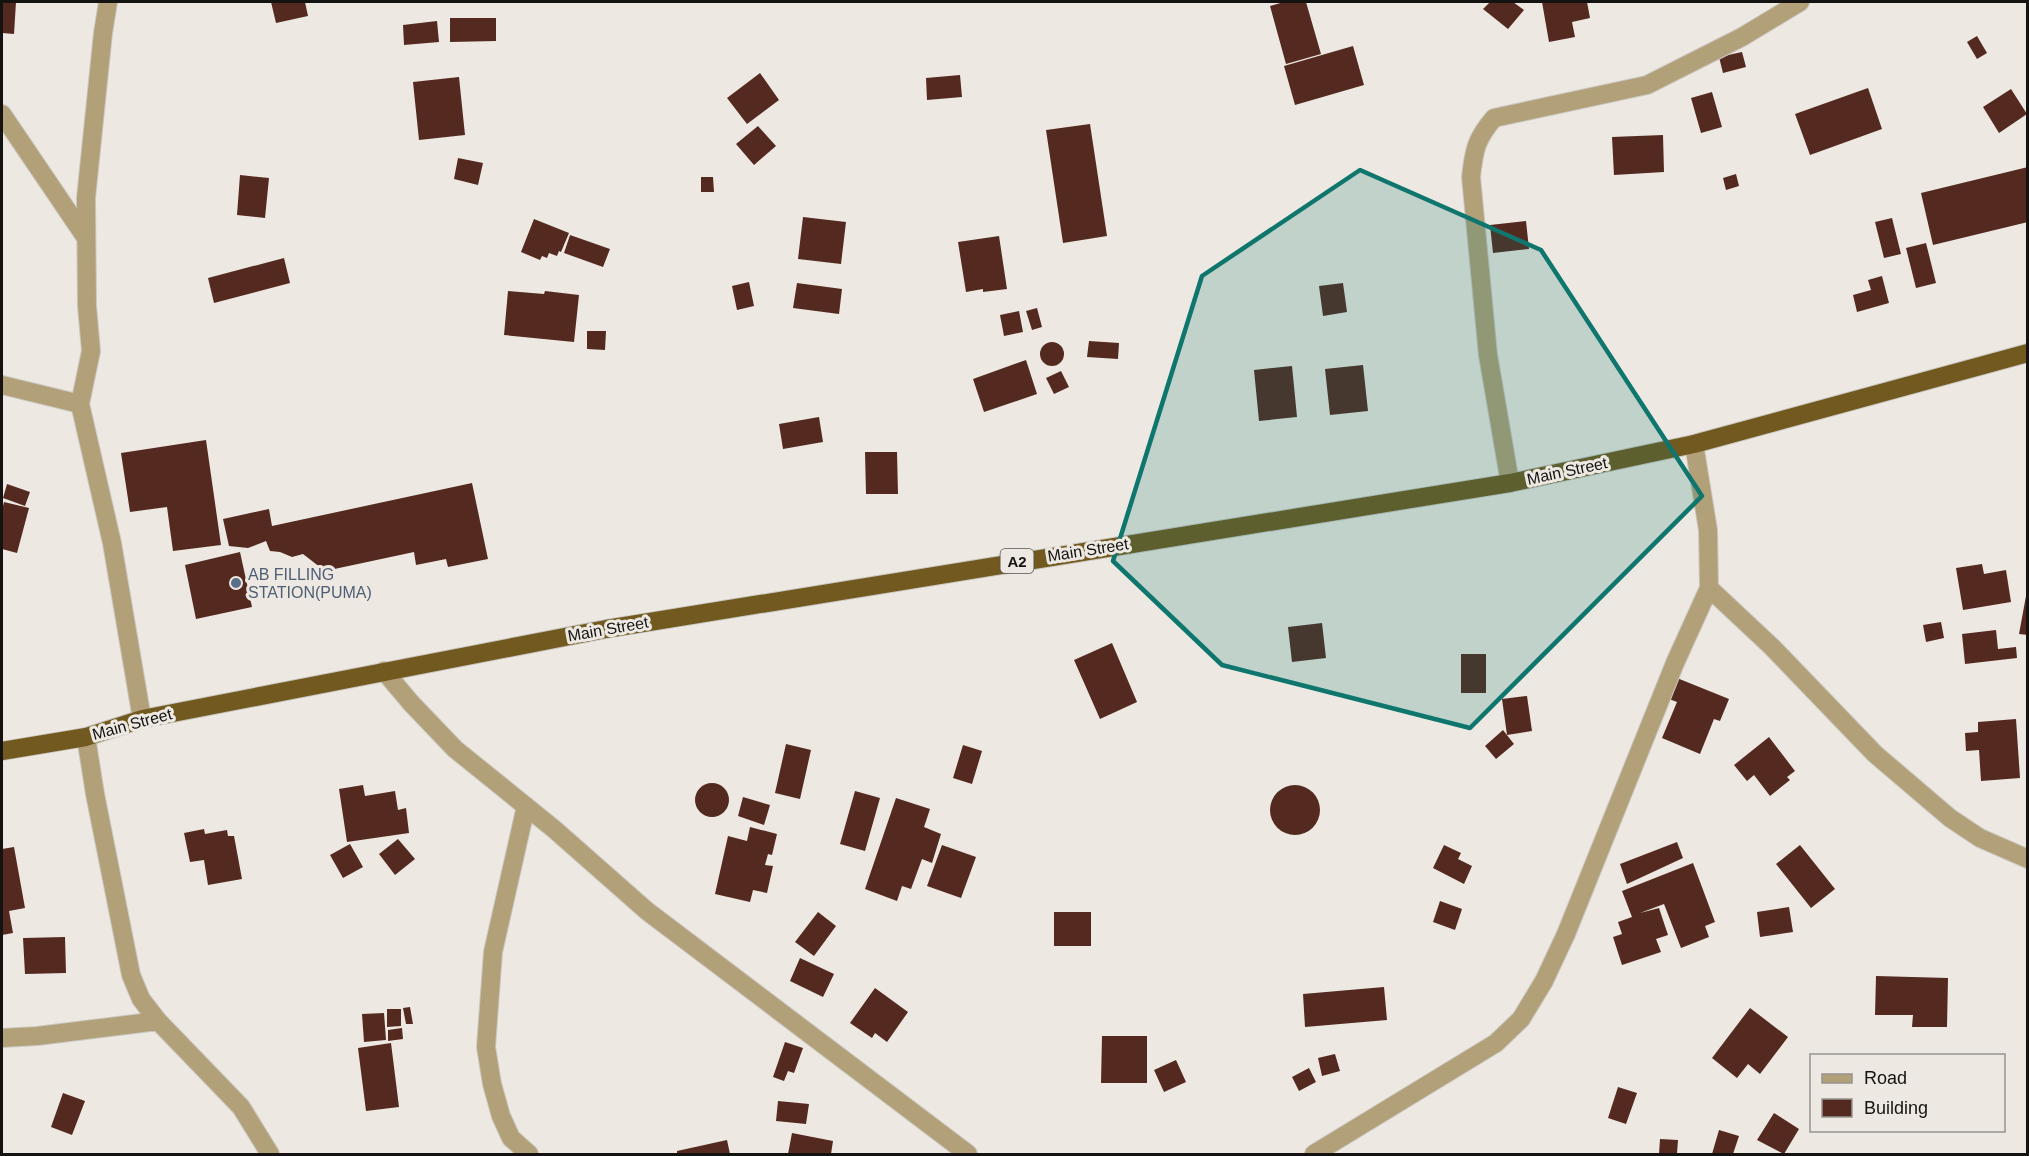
<svg xmlns="http://www.w3.org/2000/svg" width="2029" height="1156" viewBox="0 0 2029 1156" font-family="Arial,sans-serif">
	<style>
		.building { fill: #542920 }
		.lines { fill: none; stroke-linecap: round; stroke-linejoin: round }
		.minor-casing { stroke: #cac7c1; stroke-width: 20 }
		.trunk-casing { stroke: #cac7c1; stroke-width: 20 }
		.minor { stroke: #b2a079; stroke-width: 18 }
		.trunk { stroke: #71591f; stroke-width: 18 }
		.marked { fill: #0f766e; fill-opacity: 0.2; stroke: #0f766e; stroke-width: 4.5; stroke-linejoin: round }
		.service-dot { fill: #5c6f8a; stroke: #ede9e2; stroke-width: 2 }
		.labels { text-anchor: middle; dominant-baseline: central; stroke-width: 6; stroke-linejoin: round; paint-order: stroke }
		.shield { fill: #ede9e2; stroke: #555350; stroke-width: 1.5 }
		.shield-label { font-size: 15px; font-weight: bold; fill: #141311 }
		.street-label { font-size: 16px; fill: #141311; stroke: #ede9e2 }
		.service-label { font-size: 16px; fill: #4e5e75; stroke: #ede9e2; text-anchor: start }
	</style>
	<rect width="100%" height="100%" fill="#ede9e2"/>
	<path class="building" d="M2 2H16L14 34 2 33Z
		M271 2H305L308 16 276 23Z
		M1284 2H1306L1321 54 1286 64 1270 6Z
		M1490 2H1513L1524 10 1508 29 1483 9Z
		M1542 2H1587L1590 18 1572 22 1575 37 1549 42Z
		M450 18H496V41L450 42Z
		M437 21 439 42 404 45 403 25Z
		M1977 36 1987 53 1977 59 1967 42Z
		M1353 46 1364 85 1295 105 1284 66Z
		M1742 52 1746 67 1723 73 1719 57Z
		M760 73 779 100 747 124 727 98Z
		M960 75 962 97 927 100 926 78Z
		M459 77 465 135 419 140 413 82Z
		M1868 88 1882 129 1810 155 1795 114Z
		M2011 89 2027 114 1999 133 1983 107Z
		M1712 92 1722 127 1701 133 1691 98Z
		M1090 124 1107 236 1063 243 1046 130Z
		M758 126 776 146 754 165 736 144Z
		M1663 135 1664 172 1614 175 1612 137Z
		M458 158 483 163 478 185 454 179Z
		M2028 167V222L1933 245 1921 193Z
		M1736 174 1739 186 1726 190 1723 178Z
		M240 175 269 178 265 218 237 215Z
		M701 177H713L714 192H701Z
		M803 217 846 222 841 264 798 259Z
		M1892 218 1901 254 1884 258 1875 222Z
		M534 219 569 233 561 252 559 251 557 256 549 253 547 258 542 256 540 260 521 252Z
		M1526 221 1529 249 1493 253 1490 225Z
		M570 235 610 249 603 267 564 253Z
		M999 236 1007 289 983 292V289L966 292 958 242Z
		M1926 243 1936 283 1916 288 1906 248Z
		M284 258 290 283 214 303 208 278Z
		M1882 276 1889 303 1857 312 1853 295 1871 290 1868 280Z
		M749 282 754 306 737 310 732 286Z
		M797 283 842 289 839 314 793 308Z
		M1343 283 1347 312 1323 316 1319 286Z
		M508 291 544 294 545 291 579 295 574 342 504 335Z
		M1037 308 1042 327 1032 330 1026 311Z
		M1019 311 1023 332 1004 336 1000 315Z
		M587 331H606L605 350 587 349Z
		M1089 341 1119 343 1118 359 1087 357Z
		M1040 354a12 12 0 1 1 24 0a12 12 0 1 1-24 0Z
		M1026 360 1037 394 984 412 973 379Z
		M1363 365 1368 411 1330 415 1325 369Z
		M1292 366 1297 417 1259 421 1254 370Z
		M1061 371 1069 387 1054 394 1046 378Z
		M819 417 823 442 783 449 779 424Z
		M206 440 221 545 173 551 167 507 130 512 121 453Z
		M865 452H897L898 494H866Z
		M472 483 488 559 448 567 446 559 416 565 414 552 325 571 303 554 292 557 280 552 270 551 266 541 248 548 229 546 223 519 269 509 272 526Z
		M7 484 30 492 25 506 3 498Z
		M4 502 29 508 17 553 2 549V510Z
		M240 552 252 607 196 619 185 565Z
		M1982 564 1984 574 2006 570 2011 602 1963 610 1956 568Z
		M2026 596H2028V635L2019 634Z
		M1941 622 1944 638 1926 642 1923 625Z
		M1322 623 1326 658 1292 662 1288 627Z
		M1996 630 1998 649 2016 647 2017 658 1965 664 1962 634Z
		M1112 643 1137 702 1100 719 1074 660Z
		M1461 654H1486V693H1461Z
		M1677 678 1729 699 1720 721 1714 719 1700 754 1662 738 1677 702 1669 699Z
		M1527 696 1532 731 1507 735 1502 699Z
		M2016 719 2020 778 1981 781 1979 750 1966 751 1965 733 1978 732V722Z
		M1503 730 1514 744 1496 759 1485 746Z
		M1769 737 1795 771 1787 777 1790 780 1770 796 1754 775 1747 781 1734 765Z
		M786 744 811 750 800 799 775 793Z
		M963 745 982 751 972 784 953 778Z
		M695 800a17 17 0 1 1 34 0a17 17 0 1 1-34 0Z
		M1270 810a25 25 0 1 1 50 0a25 25 0 1 1-50 0Z
		M363 785 365 796 395 791 398 810 406 808 409 833 347 842 339 789Z
		M855 791 880 798 865 851 840 844Z
		M743 797 770 805 764 825 738 816Z
		M896 798 930 809 924 827 941 834 932 863 922 859 911 889 902 886 897 901 865 889Z
		M750 827 777 834 772 855 768 854 765 865 773 866 767 893 753 890 750 902 715 894 728 836 747 841Z
		M204 829 205 834 227 830 228 836H234L242 879 208 885 204 860 190 862 184 833Z
		M398 839 415 859 395 875 379 854Z
		M1677 842 1683 858 1627 884 1620 864Z
		M350 844 363 867 343 878 330 855Z
		M942 845 976 857 961 898 927 886Z
		M1444 845 1461 853 1458 859 1472 866 1464 884 1433 868Z
		M1800 845 1835 889 1811 908 1776 864Z
		M14 847 25 908 9 911 13 933 2 935V849Z
		M1693 863 1715 922 1705 926 1709 937 1681 948 1664 904 1640 913 1659 908 1668 935 1656 939 1661 952 1622 965 1613 937 1622 934 1618 922 1632 917 1622 891Z
		M1440 901 1462 909 1455 930 1433 922Z
		M1789 907 1793 932 1760 937 1757 912Z
		M818 912 836 926 814 956 795 942Z
		M1054 912H1091V946H1054Z
		M65 937 66 973 25 974 23 938Z
		M800 958 834 974 823 997 790 981Z
		M1876 976 1948 978 1947 1027H1912L1913 1015H1875Z
		M1384 987 1387 1020 1305 1027 1303 994Z
		M875 988 908 1012 887 1042 875 1033 872 1038 850 1023Z
		M410 1007 413 1024H406L403 1008Z
		M1750 1008 1788 1037 1760 1074 1748 1064 1737 1078 1712 1058Z
		M387 1009H401V1026L387 1027Z
		M384 1013 386 1040 364 1042 362 1014Z
		M402 1028 403 1039 388 1041V1030Z
		M1102 1036H1147V1083H1101Z
		M785 1042 803 1048 794 1073 788 1071 784 1081 773 1077Z
		M391 1043 399 1107 366 1111 358 1048Z
		M1335 1054 1340 1071 1322 1076 1318 1058Z
		M1176 1060 1186 1082 1164 1092 1154 1070Z
		M1309 1068 1316 1082 1299 1091 1292 1077Z
		M1618 1087 1637 1093 1626 1124 1608 1118Z
		M63 1093 85 1101 72 1135 51 1127Z
		M778 1101 809 1104 806 1124 776 1121Z
		M1774 1113 1799 1129 1784 1154 1757 1140Z
		M1719 1130 1739 1136 1733 1154H1712Z
		M792 1133 833 1141 831 1154H788Z
		M1660 1139 1678 1140 1677 1154H1659Z
		M727 1140 730 1154H677V1151Z"/>
	<g class="lines">
		<g class="minor-casing">
			<path id="minor" d="M108 2 103 33 86 198 87 306 91 351 80 404 112 543 142 719
				M2 114 86 238
				M2 385 80 404
				M1510 483 1488 355 1471 177C1474 150 1476 139 1494 118L1647 85 1742 37 1800 2
				M1709 588 1772 647 1875 754 1950 818 1980 838 2028 859
				M384 671 411 703 455 749 554 829 647 911 968 1154
				M86 737 95 794 131 975 141 999 158 1021 241 1107 270 1154
				M526 806 493 952 486 1047 492 1084 501 1116 511 1138 529 1154
				M2 1038 37 1036 158 1021
				M1314 1154 1496 1043 1521 1019 1544 981 1566 934 1675 663 1709 588 1708 530 1694 444"/>
		</g>
		<g class="trunk-casing">
			<path id="trunk" d="M2 751 86 737 142 719 606 629 1510 483 1694 444 2028 353"/>
		</g>
		<use href="#minor" class="minor"/>
		<use href="#trunk" class="trunk"/>
	</g>
	<path class="marked" d="M1360 170 1541 250 1702 496 1470 728 1222 665 1113 561 1202 276Z"/>
	<circle class="service-dot" cx="236" cy="583" r="6"/>
	<g class="labels">
		<rect class="shield" x="1000.5" y="549" width="33" height="24" rx="4.5"/>
		<g class="shield-label">
			<text x="1017" y="561">A2</text>
		</g>
		<g class="street-label">
			<text transform="translate(1567 471) rotate(-12)">Main Street</text>
			<text transform="translate(1088 550) rotate(-9)">Main Street</text>
			<text transform="translate(608 629) rotate(-10)">Main Street</text>
			<text transform="translate(132 724) rotate(-15)">Main Street</text>
		</g>
		<g class="service-label">
			<text x="248" y="574">AB FILLING<tspan x="248" dy="18">STATION(PUMA)</tspan></text>
		</g>
	</g>
	<rect width="2029" height="1156" fill="none" stroke="#141311" stroke-width="6"/>
	<rect x="1810" y="1054" width="195" height="78" fill="#ede9e2" stroke="#96938e" stroke-width="1.5"/>
	<rect x="1822" y="1074" width="30" height="9" fill="#b2a079" stroke="#96938e" stroke-width="1.5"/>
	<text x="1864" y="1084" font-size="18" fill="#141311">Road</text>
	<rect x="1822" y="1099" width="30" height="18" fill="#542920" stroke="#96938e" stroke-width="1.5"/>
	<text x="1864" y="1114" font-size="18" fill="#141311">Building</text>
</svg>
